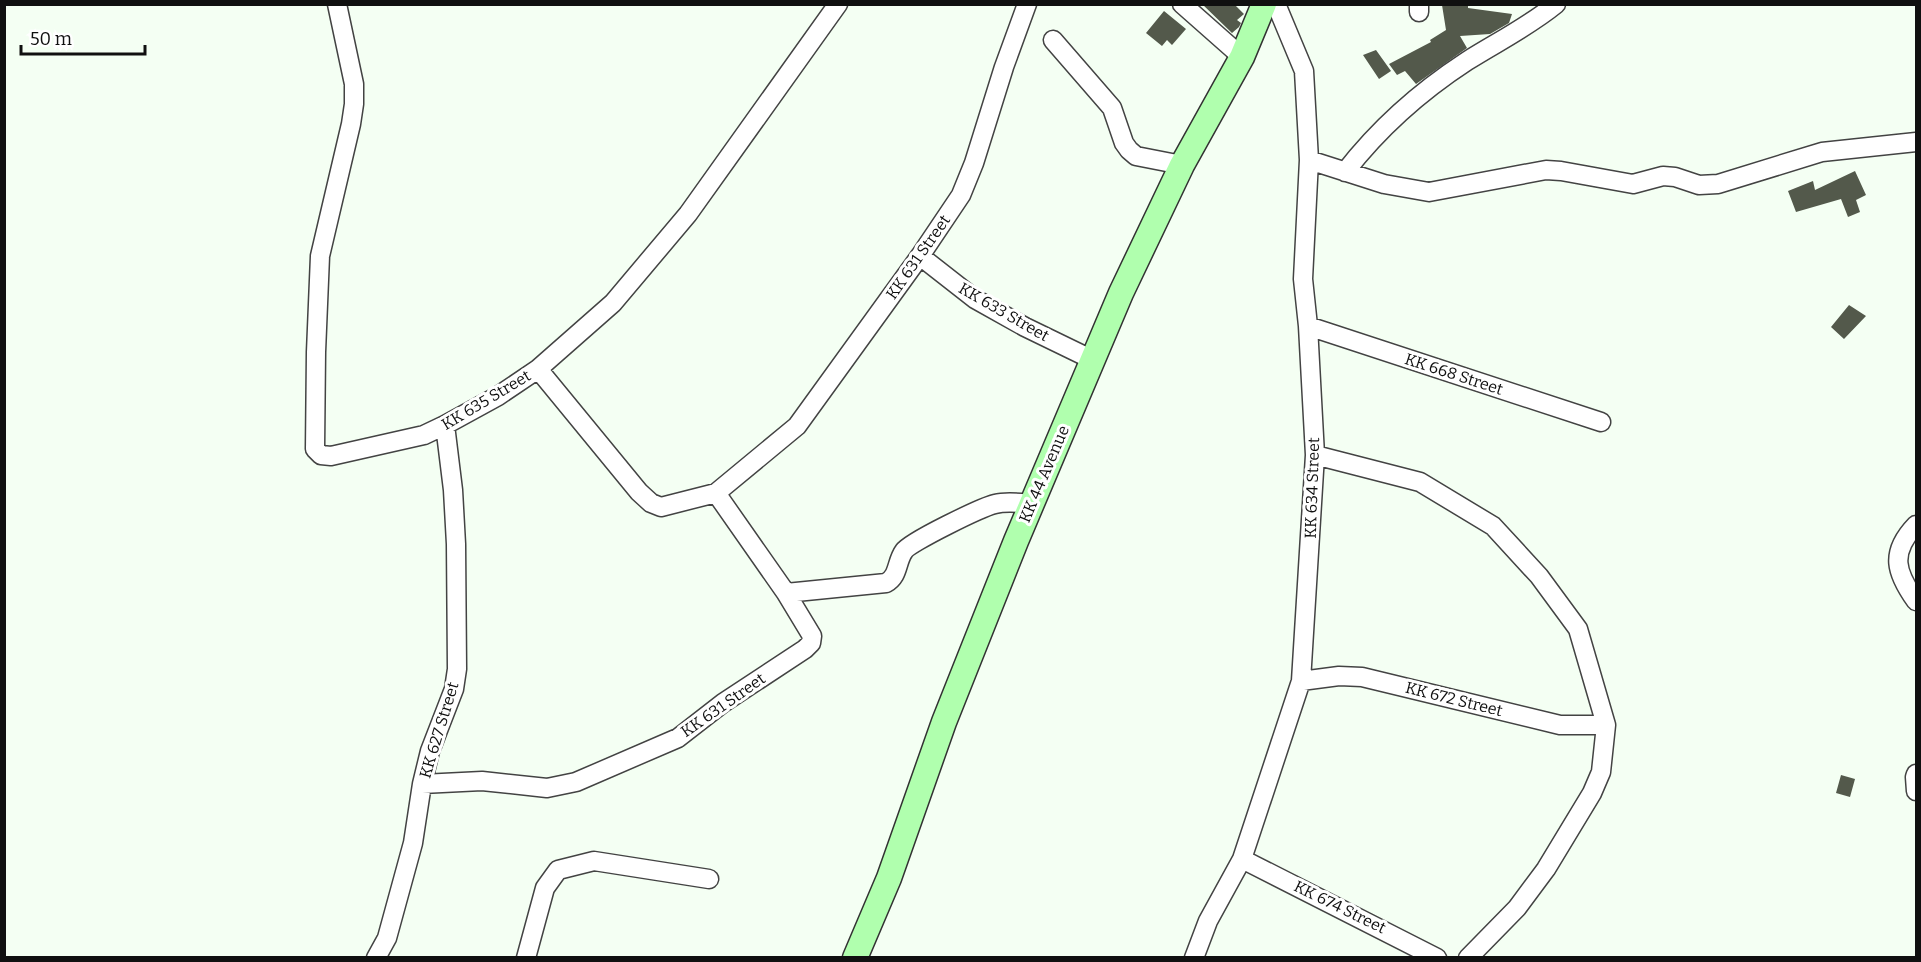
<svg xmlns="http://www.w3.org/2000/svg" width="1921" height="962" viewBox="0 0 1921 962" font-family="Bitter,serif">
	<style>
		.building { fill: #53594b }
		.lines { fill: none; stroke-linecap: round; stroke-linejoin: round }
		.minor-casing { stroke: #434343; stroke-width: 21 }
		.secondary-casing { stroke: #323232; stroke-width: 27 }
		.minor { stroke: #fff; stroke-width: 18 }
		.secondary { stroke: #b0ffae; stroke-width: 24 }
		.labels { text-anchor: middle; dominant-baseline: central; stroke-width: 6; stroke-linejoin: round; paint-order: stroke }
		.street-label { font-size: 16px; fill: #101010; stroke: #fff }
	</style>
	<rect width="100%" height="100%" fill="#f4fff3"/>
	<path class="building" d="M1202 4H1234L1244 14 1237 20 1241 23 1239 27 1232 33Z
		M1442 5H1468V8L1512 14 1509 23 1490 34 1460 36 1467 48 1416 84 1405 71 1397 75 1389 64 1431 42 1430 40 1446 30Z
		M1164 11 1186 29 1172 45 1167 40 1162 46 1146 33Z
		M1376 50 1391 71 1379 79 1363 55Z
		M1855 171 1866 195 1856 200 1860 212 1848 217 1841 199 1796 212 1788 191 1813 181 1815 190Z
		M1849 305 1866 316 1844 339 1831 327Z
		M1841 775 1855 779 1850 797 1836 793Z"/>
	<g class="lines">
		<g class="minor-casing">
			<path id="minor" d="M337 4 354 84V104L351 124 320 256 316 352 315 449 321 455 331 456 424 435 445 425 498 396 538 369 613 303 688 214 838 4
				M1182 4 1242 57
				M1419 12V4
				M1053 40 1112 108 1124 143 1129 150 1136 156 1182 165
				M1309 160 1384 184 1429 192 1546 170 1561 171 1633 184 1663 176 1675 177 1699 185 1718 184 1822 152 1916 142
				M1345 172C1379 128 1421 91 1467 61 1497 42 1528 27 1556 4
				M920 256 975 299 1025 327 1093 360
				M1308 326 1601 422
				M538 369 639 492 651 503 661 507 716 493 797 426 920 256 961 195 974 163 1004 67 1027 4
				M1315 455 1420 482 1493 526 1539 576 1578 629 1606 725 1601 772 1592 793 1546 869 1517 908 1468 958
				M1916 525C1889 553 1896 573 1916 601
				M786 593 886 583C899 576 896 562 904 551 910 542 982 507 995 504 1007 501 1020 503 1032 504
				M1301 681 1339 676 1362 677 1560 725H1606
				M1916 774 1915 777 1916 791
				M422 784 482 781 547 788 576 782 678 738 723 703 805 649 811 643 812 636 786 593 716 493
				M1242 859 1437 958
				M376 958 387 938 413 843 422 784 430 751 454 689 457 669 456 544 453 490 445 425
				M526 958 545 888 558 870 594 861 709 879
				M1194 958 1208 921 1242 859 1301 681 1315 455 1308 326 1303 279 1309 160 1304 71 1276 4"/>
		</g>
		<g class="secondary-casing">
			<path id="secondary" d="M855 958 889 878 944 722 1016 541 1121 293 1182 165 1242 57 1264 4"/>
		</g>
		<use href="#minor" class="minor"/>
		<use href="#secondary" class="secondary"/>
	</g>
	<g class="labels">
		<g class="street-label">
			<text transform="translate(918 257) rotate(-55)">KK 631 Street</text>
			<text transform="translate(1004 312) rotate(30)">KK 633 Street</text>
			<text transform="translate(1454 374) rotate(18)">KK 668 Street</text>
			<text transform="translate(486 400) rotate(-31)">KK 635 Street</text>
			<text transform="translate(1044 474) rotate(-67)">KK 44 Avenue</text>
			<text transform="translate(1312 488) rotate(-88)">KK 634 Street</text>
			<text transform="translate(1454 699) rotate(14)">KK 672 Street</text>
			<text transform="translate(723 705) rotate(-35)">KK 631 Street</text>
			<text transform="translate(439 730) rotate(-73)">KK 627 Street</text>
			<text transform="translate(1340 907) rotate(26)">KK 674 Street</text>
		</g>
	</g>
	<rect width="1921" height="962" fill="none" stroke="#101010" stroke-width="12"/>
	<path d="M21 45v9h124v-9" fill="none" stroke="#101010" stroke-width="3"/>
	<text x="30" y="45" font-size="18" fill="#101010" stroke="#ffffff" stroke-width="4.5" paint-order="stroke">50 m</text>
</svg>
